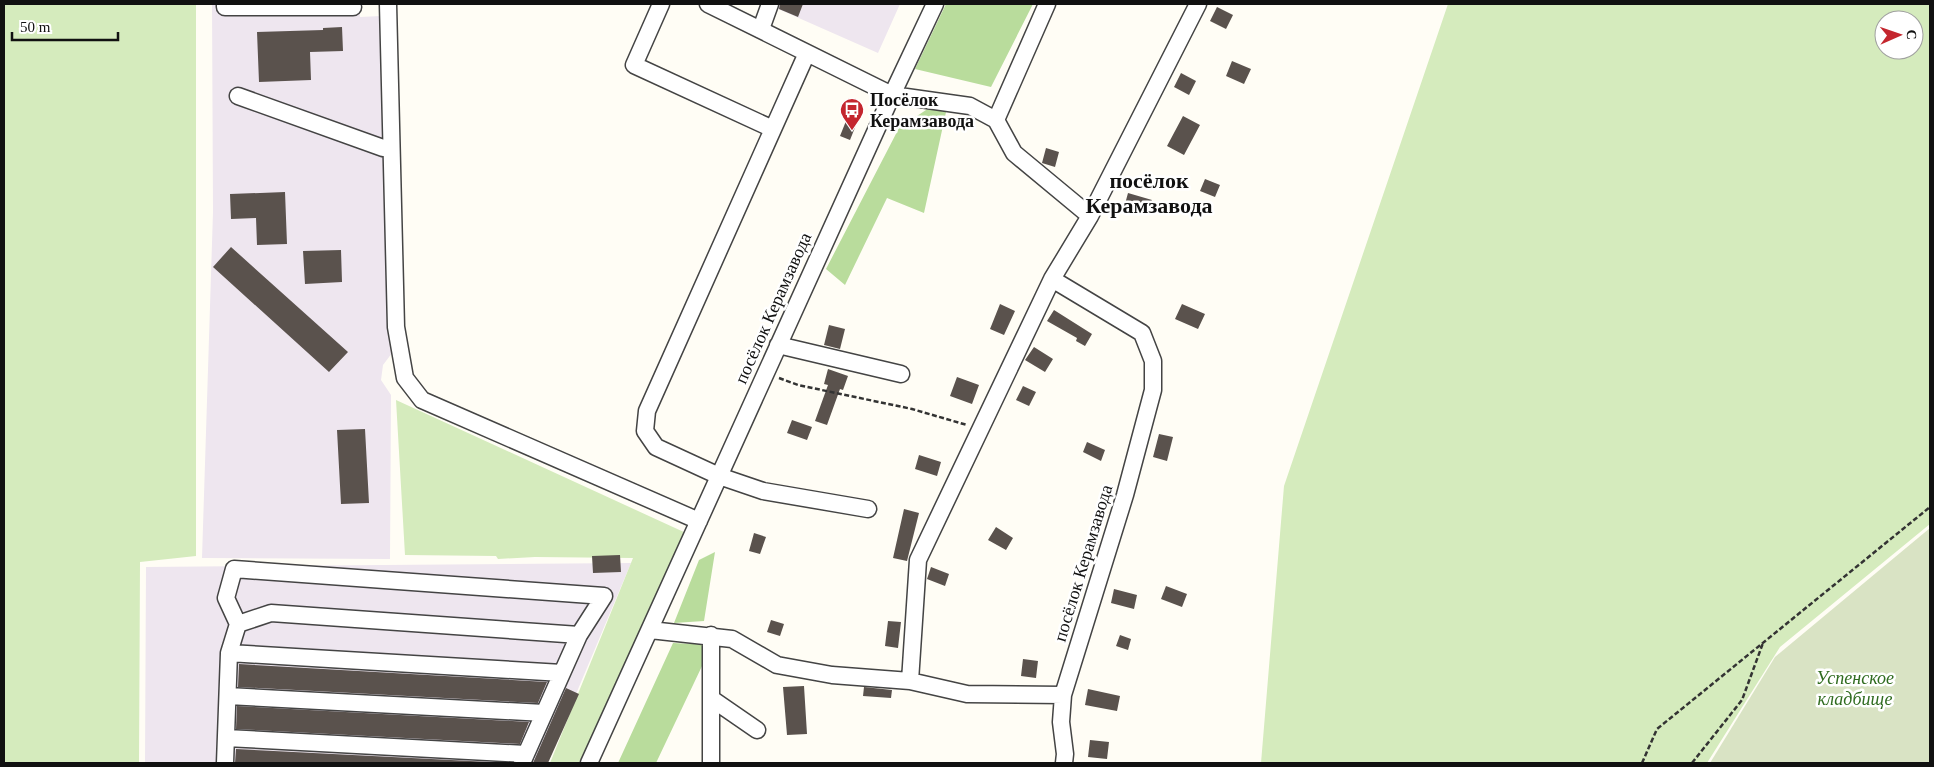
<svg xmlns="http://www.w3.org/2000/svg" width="1934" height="767" viewBox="0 0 1934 767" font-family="'Times New Roman',serif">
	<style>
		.industrial { fill: #eee6ef }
		.green { fill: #d5ebbd; fill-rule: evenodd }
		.forest { fill: #b9dc9c }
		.cemetery { fill: #d9e3c4 }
		.building { fill: #5a524d }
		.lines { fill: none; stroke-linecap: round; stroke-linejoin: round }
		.minor-casing { stroke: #444; stroke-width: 19 }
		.path { stroke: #333; stroke-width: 2.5; stroke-dasharray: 5 2.5; stroke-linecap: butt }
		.minor { stroke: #fff; stroke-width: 16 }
		.labels { text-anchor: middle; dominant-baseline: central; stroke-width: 5; stroke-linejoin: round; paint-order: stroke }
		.poi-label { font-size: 18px; font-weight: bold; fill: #111; stroke: #fff; text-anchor: start }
		.street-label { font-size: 18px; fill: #111; stroke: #fff }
		.park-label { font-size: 18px; font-style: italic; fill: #2f6b1f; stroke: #fff }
		.district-label { font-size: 22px; font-weight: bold; fill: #111; stroke: #fff }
	</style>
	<rect width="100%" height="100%" fill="#fffdf5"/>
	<path class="industrial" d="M212 4H359L360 17 381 16 383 148 392 353 383 365 381 380 391 395 390 559 202 558 213 212Z
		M767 4H900L878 53Z
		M631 563 547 763H145L146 567Z"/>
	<path class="green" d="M4 4H196V556L140 562 139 763H4Z
		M1448 4H1930V524L1780 647 1707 763H1261L1284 486ZM1884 20H1914V50H1884Z
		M396 400 686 533 579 763H550L633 558 535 557 498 559 496 556 405 555Z"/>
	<path class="forest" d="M946 4H1033L991 87 915 69Z
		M929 108 946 112 924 213 887 198 845 285 826 269 899 128Z
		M715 552 704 621 674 623 699 560Z
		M673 643 712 645 656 763H618Z"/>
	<path class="cemetery" d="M1930 528V763H1710L1775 657Z"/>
	<path class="building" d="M780 4H803L798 17 779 9Z
		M1217 7 1233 15 1226 29 1210 21Z
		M342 27 343 51 310 52 311 80 259 82 257 32 323 30V28Z
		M1232 61 1251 69 1244 84 1226 76Z
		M1181 73 1196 81 1189 95 1174 87Z
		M848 116 858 120 850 140 840 136Z
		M1183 116 1200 125 1184 155 1167 146Z
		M1046 148 1059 152 1055 167 1042 163Z
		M1205 179 1220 185 1215 197 1200 191Z
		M285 192 287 244 257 245 256 218 231 219 230 194Z
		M1128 193 1152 200 1149 211 1125 204Z
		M231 247 348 352 329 372 213 267Z
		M341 250 342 282 305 284 303 251Z
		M1000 304 1015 311 1004 335 990 329Z
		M1182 304 1205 314 1198 329 1175 319Z
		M1054 310 1092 334 1085 346 1076 341 1077 338 1047 321Z
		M829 325 845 329 840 349 824 345Z
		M1034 347 1053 359 1045 372 1025 360Z
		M828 369 848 376 843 390 840 389 827 425 815 421 828 385 824 384Z
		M957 377 979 385 972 404 950 396Z
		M1023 386 1036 392 1029 406 1016 400Z
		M792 420 812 427 807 440 787 433Z
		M365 429 369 503 341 504 337 430Z
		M1159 434 1173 437 1167 461 1153 457Z
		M1087 442 1105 450 1101 461 1083 452Z
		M919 455 941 462 937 476 915 469Z
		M904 509 919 513 907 561 893 558Z
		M996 527 1013 538 1006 550 988 540Z
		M754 533 766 537 760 554 749 551Z
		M620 555 621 572 593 573 592 556Z
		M931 567 949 574 945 586 927 579Z
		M1166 586 1187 594 1182 607 1161 599Z
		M1114 589 1137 595 1134 609 1111 603Z
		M771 620 784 624 780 636 767 632Z
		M888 621 901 622 898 648 885 646Z
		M1120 635 1131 639 1128 650 1116 646Z
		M1023 659 1038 661 1036 678 1021 676Z
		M239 664 547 682 538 703 238 687Z
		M804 686 807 734 787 735 783 687Z
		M864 687 892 690 891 698 863 696Z
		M566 688 579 694 548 763H533Z
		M1088 689 1120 696 1117 711 1085 705Z
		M237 706 529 722 520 744 236 729Z
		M1090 740 1109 742 1107 759 1088 757Z
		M236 749 512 763H235Z"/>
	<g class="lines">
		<g class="minor-casing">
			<path id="minor" d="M225 4V7H353
				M388 4 396 327 405 378 422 400 699 521
				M661 4 634 65 773 129
				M708 4 892 95 970 106 996 120 1014 153 1090 216
				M761 29 770 4
				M807 53 647 411 645 431 656 447 719 476 763 491 868 509
				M238 96 383 148H391
				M996 120 1047 4
				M1052 279 1142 333 1153 361V390L1125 495 1063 695 1061 722 1065 754 1064 763
				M778 345 901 374
				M238 624 226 598 234 569 604 596 579 635
				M650 630 732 639 777 665 832 675 910 681 967 694 1063 695
				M711 635V763
				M229 653 562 673
				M910 681 918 560 1052 279 1090 216 1198 4
				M228 696 544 713
				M712 699 757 730
				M226 738 526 754
				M225 763 229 653 238 624 271 613 579 635 522 763
				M589 763 892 95 935 4"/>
		</g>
		<path class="path" d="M779 378 798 385 912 409 967 425
			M1642 763 1657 729 1930 507
			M1692 763 1742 700 1763 643"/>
		<use href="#minor" class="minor"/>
	</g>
	<defs>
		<g id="bus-pin" transform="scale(1.25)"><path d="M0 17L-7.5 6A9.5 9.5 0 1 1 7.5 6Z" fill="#c4262e" stroke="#fff"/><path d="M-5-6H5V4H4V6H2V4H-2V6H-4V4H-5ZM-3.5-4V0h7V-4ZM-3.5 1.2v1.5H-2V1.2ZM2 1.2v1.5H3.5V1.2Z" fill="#fff"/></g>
	</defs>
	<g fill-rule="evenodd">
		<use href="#bus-pin" x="852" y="110"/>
	</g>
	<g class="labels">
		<g class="poi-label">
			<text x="870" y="100">Посёлок<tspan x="870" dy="21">Керамзавода</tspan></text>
		</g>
		<g class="street-label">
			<text transform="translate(773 308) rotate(-66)">посёлок Керамзавода</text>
			<text transform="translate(1083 563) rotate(-73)">посёлок Керамзавода</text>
		</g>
		<g class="park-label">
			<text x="1855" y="678">Успенское<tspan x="1855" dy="21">кладбище</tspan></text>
		</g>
		<g class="district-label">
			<text x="1149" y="180">посёлок<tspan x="1149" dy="25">Керамзавода</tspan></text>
		</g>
	</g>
	<rect width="1934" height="767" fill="none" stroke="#111111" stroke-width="10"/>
	<g transform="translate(1899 35) rotate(88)"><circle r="24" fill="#ffffff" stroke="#a0a0a0"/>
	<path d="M0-4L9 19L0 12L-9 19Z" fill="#c4262e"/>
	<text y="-8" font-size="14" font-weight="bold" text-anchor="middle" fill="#111111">С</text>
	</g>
	<path d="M12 32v8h106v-8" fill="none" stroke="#111111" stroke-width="2.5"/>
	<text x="20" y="32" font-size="15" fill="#111111" stroke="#ffffff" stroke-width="4" paint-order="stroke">50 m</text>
</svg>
